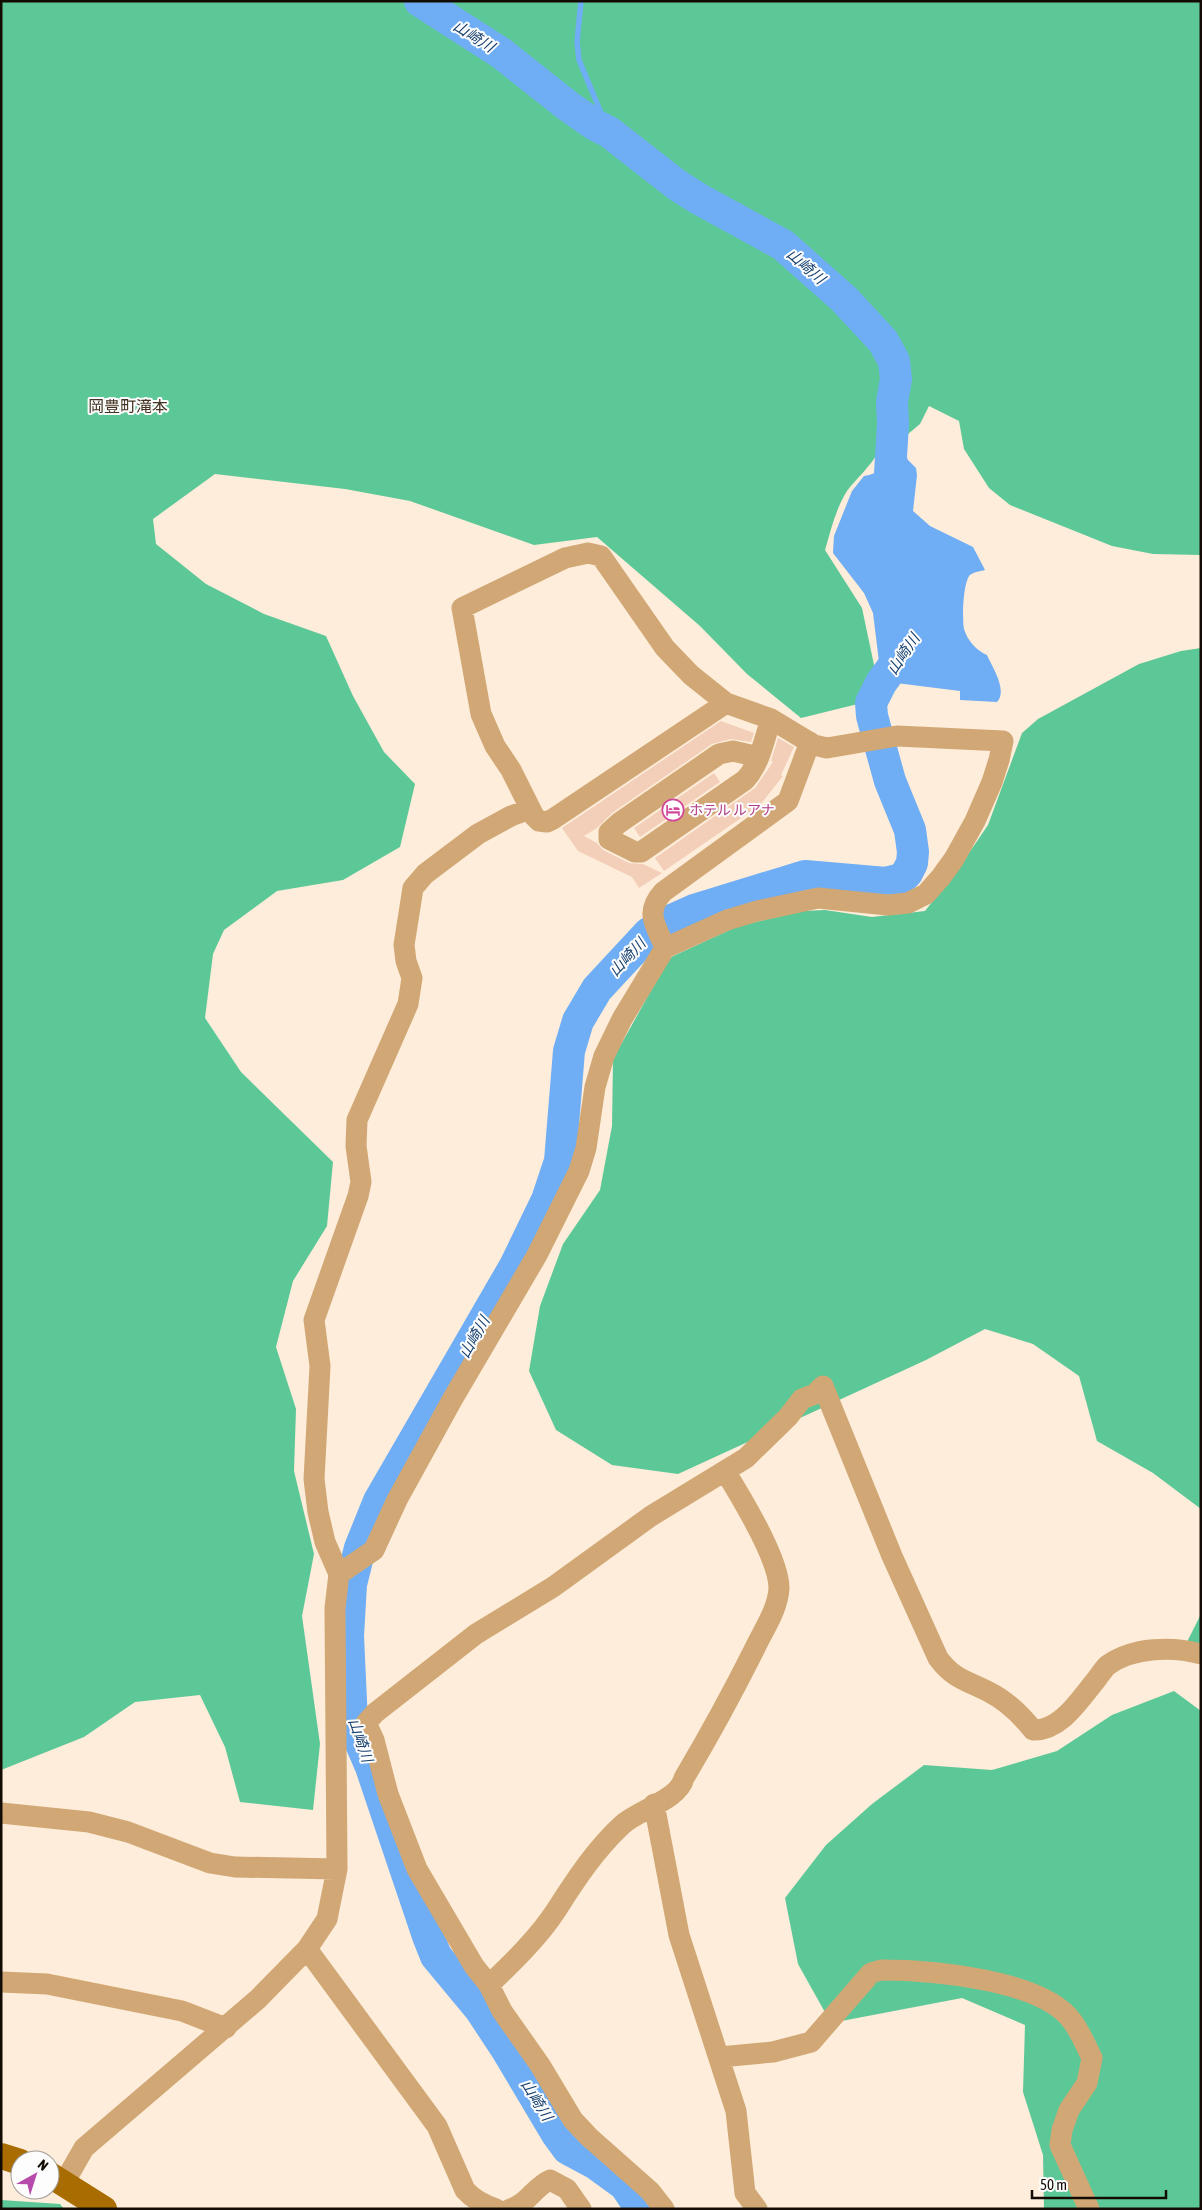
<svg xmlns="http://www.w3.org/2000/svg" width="1202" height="2210" viewBox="0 0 1202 2210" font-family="'Asap Condensed','Noto Sans JP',sans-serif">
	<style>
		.forest { fill: #5dc897 }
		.water { fill: #6fadf5 }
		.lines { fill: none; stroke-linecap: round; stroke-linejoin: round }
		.stream { stroke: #6fadf5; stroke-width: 5.5 }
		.river { stroke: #6fadf5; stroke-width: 32 }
		.building { fill: #f3cfba }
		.minor { stroke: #d1a875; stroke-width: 21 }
		.major { stroke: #a86c01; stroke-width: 26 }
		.labels { text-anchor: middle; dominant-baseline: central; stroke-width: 4; stroke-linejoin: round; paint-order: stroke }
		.hotel-label { font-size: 14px; fill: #b23c85; stroke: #fdfdfd; text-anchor: start }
		.water-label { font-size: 15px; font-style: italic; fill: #16406e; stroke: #fdfdfd }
		.quarter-label { font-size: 16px; fill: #433421; stroke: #fdfdfd }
	</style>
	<rect width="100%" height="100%" fill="#fdedda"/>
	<path class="forest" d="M1 1H1201V555L1153 554 1112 546 1010 505 989 488 964 449 959 421 929 406 920 424 908 434 887 427C876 433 881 442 878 451 875 462 854 481 847 491 836 508 831 530 825 550L862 608 877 679 862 703 801 718 747 674 700 626 597 537 534 545 410 501 345 489 215 474 153 519 156 544 206 584 264 614 326 636 353 696 384 752 415 784 400 847 343 880 277 891 224 930 213 954 205 1018 241 1072 333 1162 327 1226 293 1281 276 1347 296 1409 294 1471 314 1554 302 1616 320 1744 313 1810 240 1802 225 1747 200 1695 135 1702 84 1737 1 1770Z
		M1201 648V1509L1153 1473 1097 1441 1079 1376 1033 1344 985 1329 926 1360 678 1474 612 1465 556 1430 529 1371 540 1306 563 1244 600 1190 612 1126 613 1059 669 958 738 926 803 911 825 910 872 917 925 911 958 869 988 825 1022 733 1038 719 1139 664 1181 651Z
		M1201 1614V1656L1187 1642Z
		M1174 1691 1201 1711V2209H1044L1043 2155 1023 2092 1025 2025 962 1998 831 2023 798 1964 785 1898 826 1845 872 1804 924 1765 992 1770 1057 1751 1112 1715Z
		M1 2200 60 2204 64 2209H1Z"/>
	<path class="water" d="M887 428 896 432 908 460 916 468 917 475 913 511 930 526 973 547 985 570C981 571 974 572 970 575 963 582 962 619 964 629 967 640 977 651 987 655 992 667 1008 690 997 702L960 700V691L888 682 881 678 873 613 864 593 833 553 834 536 852 491 864 476C896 472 872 446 887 428Z"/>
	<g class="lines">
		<path class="stream" d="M581 1 577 42 579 60 609 132"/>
		<path class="river" d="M420 1 501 53 568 106 595 125 609 132 677 185 699 199 783 245 844 299 883 341 894 361 896 379 892 402 893 424 890 473
			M641 2209 625 2185 596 2164 568 2149 557 2134 507 2050 480 2009 436 1956 428 1936 371 1767 352 1723 348 1636 351 1584 360 1548 379 1501 515 1266 547 1200 560 1161 569 1051 578 1021 597 989 649 933 665 923 694 910 805 876 886 883 901 879 907 873 912 863 913 852 910 830 890 781 872 716 871 703 881 683 910 643"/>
	</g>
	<path class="building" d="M721 721 754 733 751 742 731 739 712 744 612 813 597 828 584 836 597 843 603 850 629 863 643 864 662 873 639 888 632 877 578 851 562 828Z
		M778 738 794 747 781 775 783 776 760 805 664 871 655 858 755 788 773 762 771 761Z
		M714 773 720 782 640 837 634 828Z"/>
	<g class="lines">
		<path class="minor" d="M759 757 733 751 719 754 619 823 609 832V839L635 852H641L745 780C760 764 764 740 771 719
			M665 948C656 925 644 913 663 892L788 801 810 742
			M339 1574 325 1542 318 1512 314 1479 320 1366 314 1320 358 1196 361 1182 356 1146 357 1120 408 1004 412 978 406 961 404 945 413 888 425 874 478 834 511 816 530 809
			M654 1804 679 1935 736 2111 745 2193 757 2209
			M1 1813 89 1822 128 1832 210 1863 235 1867 337 1869
			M307 1949 437 2126 465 2190C473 2199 484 2205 496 2209
			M1 1982 47 1984 182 2011 226 2028
			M489 1985C513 1962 539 1937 557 1909 576 1879 596 1849 622 1825 638 1810 679 1800 684 1778 709 1736 733 1692 755 1648 764 1629 778 1609 779 1588 779 1559 741 1497 725 1471
			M720 2057 773 2052 811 2042 871 1973 881 1970C929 1970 1042 1979 1072 2021 1080 2031 1086 2046 1092 2058L1087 2083 1069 2110 1062 2130 1060 2145 1089 2209
			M64 2183 84 2148 258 1999 307 1949 327 1919 337 1869 335 1608 339 1574 374 1550 397 1500 452 1400 537 1255 579 1171 586 1148 595 1087 604 1056 622 1019 665 948 727 920 757 911 818 898 888 905 908 903 926 894 941 877 954 859 975 821 992 782 999 760 1003 741 897 736 827 748 814 745 771 719 726 703 691 675 665 648 601 556 588 553 565 558 462 608 481 714 495 746 511 770 534 816 539 821 547 822 553 819 726 703
			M510 2209C528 2204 534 2187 550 2180L567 2189 581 2209
			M664 2209 650 2191 589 2137 573 2120 540 2065 502 2011 489 1985 474 1966 417 1869 388 1794 374 1740 366 1723 375 1713 476 1634 553 1587 651 1516 746 1458 788 1417 802 1399 815 1394 823 1386 892 1556 938 1658C953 1679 968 1681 989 1692 1007 1701 1021 1715 1033 1730 1061 1731 1080 1699 1096 1680 1100 1675 1104 1668 1108 1665 1133 1647 1173 1646 1201 1654"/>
		<path class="major" d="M1 2156 20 2162
			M50 2175 104 2209"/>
	</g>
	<defs>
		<g id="hotel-ring" transform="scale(1.125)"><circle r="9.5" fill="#fdfdfd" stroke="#d1479c" stroke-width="1.5"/><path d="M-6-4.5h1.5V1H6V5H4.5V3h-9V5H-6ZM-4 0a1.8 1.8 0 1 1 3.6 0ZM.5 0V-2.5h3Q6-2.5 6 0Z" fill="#d1479c"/></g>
	</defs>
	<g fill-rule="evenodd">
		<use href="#hotel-ring" x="673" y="810"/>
	</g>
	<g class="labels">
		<g class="hotel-label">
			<text x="689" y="810">ホテル ルアナ</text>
		</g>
		<g class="water-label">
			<text transform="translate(474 36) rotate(32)">山崎川</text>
			<text transform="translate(806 266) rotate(41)">山崎川</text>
			<text transform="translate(903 654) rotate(-56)">山崎川</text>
			<text transform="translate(627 957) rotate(-47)">山崎川</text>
			<text transform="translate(474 1337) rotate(-60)">山崎川</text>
			<text transform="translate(361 1740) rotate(71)">山崎川</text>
			<text transform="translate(537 2100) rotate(58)">山崎川</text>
		</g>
		<g class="quarter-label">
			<text x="128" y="406">岡豊町滝本</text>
		</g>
	</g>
	<rect width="1202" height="2210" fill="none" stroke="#130c05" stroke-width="5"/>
	<g transform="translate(35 2175) rotate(39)"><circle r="24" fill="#fdfdfd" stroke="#9f9d9a"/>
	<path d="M0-4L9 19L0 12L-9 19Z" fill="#b64bac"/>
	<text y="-8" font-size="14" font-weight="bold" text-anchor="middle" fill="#130c05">N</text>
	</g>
	<path d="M1032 2190v8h134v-8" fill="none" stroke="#130c05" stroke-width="2.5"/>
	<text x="1040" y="2190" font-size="15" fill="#130c05" stroke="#fdfdfd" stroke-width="4" paint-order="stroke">50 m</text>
</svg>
